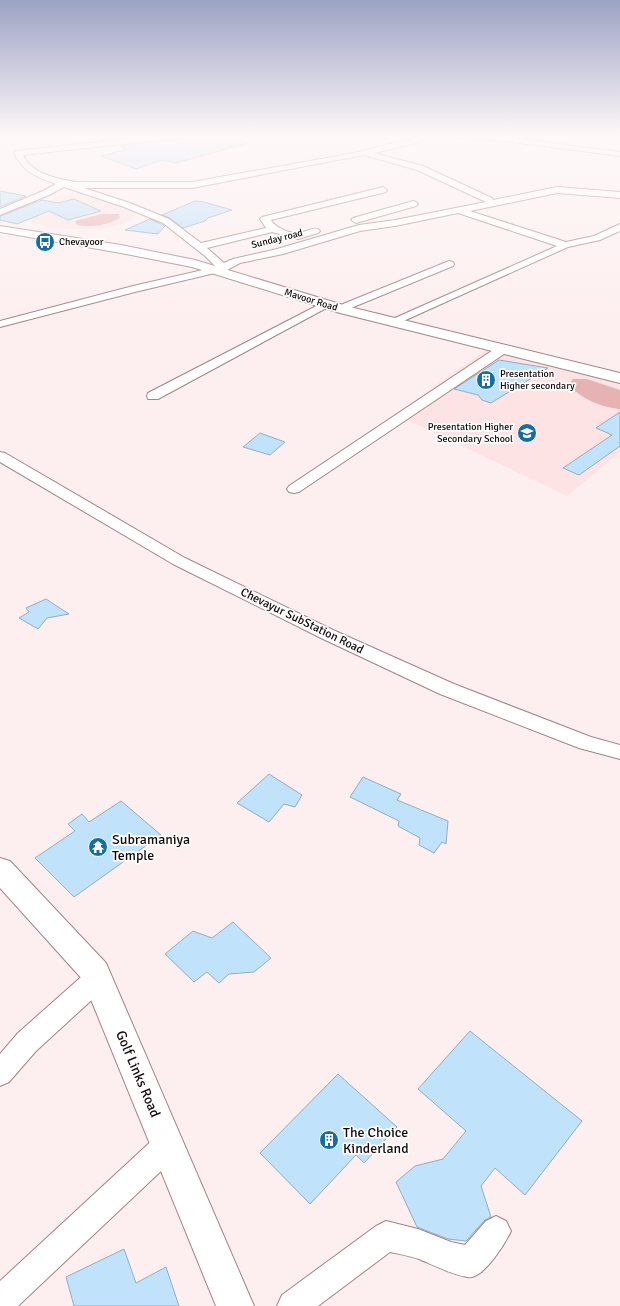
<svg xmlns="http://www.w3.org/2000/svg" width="620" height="1306" viewBox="0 0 620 1306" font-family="Signika,sans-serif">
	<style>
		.built { fill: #fde3e4 }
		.green { fill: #e7b2b4 }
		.building { fill: #c0e2fa; stroke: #93acbe }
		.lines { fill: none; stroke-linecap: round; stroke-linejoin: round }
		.minor-casing { stroke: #a28384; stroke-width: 2 }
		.major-casing { stroke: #a28384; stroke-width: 2 }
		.minor { fill: #fff; fill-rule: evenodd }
		.major { fill: #fff; fill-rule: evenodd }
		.labels { text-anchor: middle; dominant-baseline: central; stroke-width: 3.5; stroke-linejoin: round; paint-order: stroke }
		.far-street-label { font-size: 10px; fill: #130809; stroke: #fff }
		.far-poi-label { font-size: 10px; fill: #130809; stroke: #fff; text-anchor: start }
		.street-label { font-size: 12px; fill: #130809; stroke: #fff }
		.near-poi-label { font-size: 14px; fill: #130809; stroke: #fff; text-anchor: start }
		.near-street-label { font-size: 14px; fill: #130809; stroke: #fff }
	</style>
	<rect width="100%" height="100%" fill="#fdeff0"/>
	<path class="built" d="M78 191 124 206 134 212 137 216 124 224 98 230 51 228 34 223 30 220 41 214 42 205 60 195Z
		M486 350 620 384V452L567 496 395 414Z"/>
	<path class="green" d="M101 214H119L120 218C105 226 93 227 77 225L75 221Z
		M573 379H587L620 390V409C597 406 585 400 568 385Z"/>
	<path class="building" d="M129 135H158L105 140 101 139Z
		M190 135H199L200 143 222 136 249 143 175 163 162 160 136 169 101 156 127 149 120 146 185 138Z
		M0 191 26 196 0 207Z
		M74 199 101 211 68 220 49 211 17 224 0 220V216L42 200 58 203Z
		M195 201 204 202 232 210 208 218 205 221 183 228 170 218 162 215Z
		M150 219 165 226 158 234 125 230Z
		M499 360 548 368 491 403 482 400 478 395 454 389Z
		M620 412V446L579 475 563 468 612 435 596 428Z
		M260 433 285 442 270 455 243 447Z
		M46 599 69 614 47 618 38 629 19 618 29 612 26 608Z
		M269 774 302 795 295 807 284 804 269 822 237 803Z
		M363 777 401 794 397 800 448 821 446 844 442 842 434 853 419 845 420 838 398 826 399 821 350 797Z
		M121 801 161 835 74 897 35 858 75 831 68 824 82 814 89 822Z
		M233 922 271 958 254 972 229 974 219 983 207 972 194 982 165 954 193 931 212 938Z
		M470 1031 582 1121 525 1195 495 1168 481 1186 491 1217 485 1220 466 1241 448 1239 417 1227 396 1182 415 1166 443 1159 466 1131 418 1089Z
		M338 1074 397 1127 364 1163 356 1155 310 1204 260 1153Z
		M124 1249 136 1283 166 1267 179 1306H74L66 1277Z"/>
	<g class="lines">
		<g class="minor-casing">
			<path id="minor" d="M168 135H189L185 137 23 155C31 174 58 179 76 182H192L354 153 410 139 421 135H429V137L416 143 374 153 423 166 492 198 493 200 557 187 620 192V198L557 193 470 211 566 242 594 236 620 224V231L600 240 568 247 399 323 395 322 393 320 395 318 557 246 458 213 395 226 360 231 283 254 240 263 227 270H220L219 272 135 292 0 327V321L133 286 216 267 205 256 163 223 124 207 64 187 49 195 0 215V209L43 191 56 184C38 178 22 171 14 153L15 151ZM364 155 417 170 486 202 395 220 359 225 277 249 233 259 224 263 207 248 272 232 298 239 318 233 320 231 318 229C312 227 306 232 299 233 290 234 276 228 271 220L386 192 387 190 383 187 262 217 260 219 266 228 201 243 169 219 130 203 84 188H192Z
				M440 135H472L505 137 620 152V156L505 141 444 137Z
				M413 201 416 202 418 204 416 206 356 223 351 220 353 218Z
				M449 261 453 262 454 264 453 266 351 308 347 309 341 306 343 304Z
				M326 301 332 304 330 306 158 399H148L147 396 148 393Z
				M503 345 507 346 509 349 507 352 299 492 294 493 289 492 287 489 289 486 499 346Z
				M0 452 5 453 185 558 333 630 454 684 591 737 620 745V759L579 748 440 694 321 638 173 564 0 462Z
				M98 967 107 970 110 978 107 986 36 1051 9 1082 0 1086V1054L18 1033 89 970Z
				M168 1131 178 1135 182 1145 178 1155 18 1306H0V1281L158 1135Z
				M496 1216 506 1221 511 1231C505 1244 486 1274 472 1277 461 1279 431 1264 419 1259 410 1256 399 1254 390 1252L318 1306H277L282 1295 376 1226 386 1221 418 1229 451 1242 465 1245 486 1221Z"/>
		</g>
		<g class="major-casing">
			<path id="major" d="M0 226 121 245 195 260 350 307 620 373V383L340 313 192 267 121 253 0 232Z
				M0 858 10 861 106 963 254 1306H216L83 980 0 888Z"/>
		</g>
		<use href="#minor" class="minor"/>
		<use href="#major" class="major"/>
	</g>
	<linearGradient id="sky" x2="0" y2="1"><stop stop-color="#9ca2c3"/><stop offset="0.43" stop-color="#fef8f8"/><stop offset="1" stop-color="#fef8f8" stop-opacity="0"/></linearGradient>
	<rect width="620" height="317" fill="url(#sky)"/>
	<defs>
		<g id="bus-disc" transform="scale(1)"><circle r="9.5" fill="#166e9e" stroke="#fff"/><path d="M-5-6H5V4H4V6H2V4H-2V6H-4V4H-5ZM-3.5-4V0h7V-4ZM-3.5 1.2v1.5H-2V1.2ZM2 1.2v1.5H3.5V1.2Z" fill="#fff"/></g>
		<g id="building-disc" transform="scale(1)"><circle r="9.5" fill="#166e9e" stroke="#fff"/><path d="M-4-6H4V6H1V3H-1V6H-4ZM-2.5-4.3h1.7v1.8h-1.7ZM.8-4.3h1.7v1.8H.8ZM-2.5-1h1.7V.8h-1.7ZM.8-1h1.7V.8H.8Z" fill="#fff"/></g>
		<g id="school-disc" transform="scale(1)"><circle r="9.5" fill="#166e9e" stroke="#fff"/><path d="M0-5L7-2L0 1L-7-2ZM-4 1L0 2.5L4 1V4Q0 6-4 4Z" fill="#fff"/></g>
		<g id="temple-disc" transform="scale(1)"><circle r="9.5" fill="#166e9e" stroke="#fff"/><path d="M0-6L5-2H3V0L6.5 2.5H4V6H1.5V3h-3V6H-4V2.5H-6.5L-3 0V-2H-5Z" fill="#fff"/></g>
	</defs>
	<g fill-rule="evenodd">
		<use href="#bus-disc" x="45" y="242"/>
		<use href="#building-disc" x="486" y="380"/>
		<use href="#school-disc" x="527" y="433"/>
		<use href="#temple-disc" x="98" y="847"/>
		<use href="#building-disc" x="329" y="1140"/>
	</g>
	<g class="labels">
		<g class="far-street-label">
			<text transform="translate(277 239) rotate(-14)">Sunday road</text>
			<text transform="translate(311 300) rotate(17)">Mavoor Road</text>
		</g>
		<g class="far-poi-label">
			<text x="59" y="242">Chevayoor</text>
			<text x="500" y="374">Presentation<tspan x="500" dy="12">Higher secondary</tspan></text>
			<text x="513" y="427" text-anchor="end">Presentation Higher<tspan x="513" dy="12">Secondary School</tspan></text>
		</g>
		<g class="street-label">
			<text transform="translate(302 621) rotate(26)">Chevayur SubStation Road</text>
		</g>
		<g class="near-poi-label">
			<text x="112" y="839">Subramaniya<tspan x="112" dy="16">Temple</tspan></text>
			<text x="343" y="1132">The Choice<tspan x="343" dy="16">Kinderland</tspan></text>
		</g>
		<g class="near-street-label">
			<text transform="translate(138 1074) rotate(67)">Golf Links Road</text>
		</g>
	</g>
</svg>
